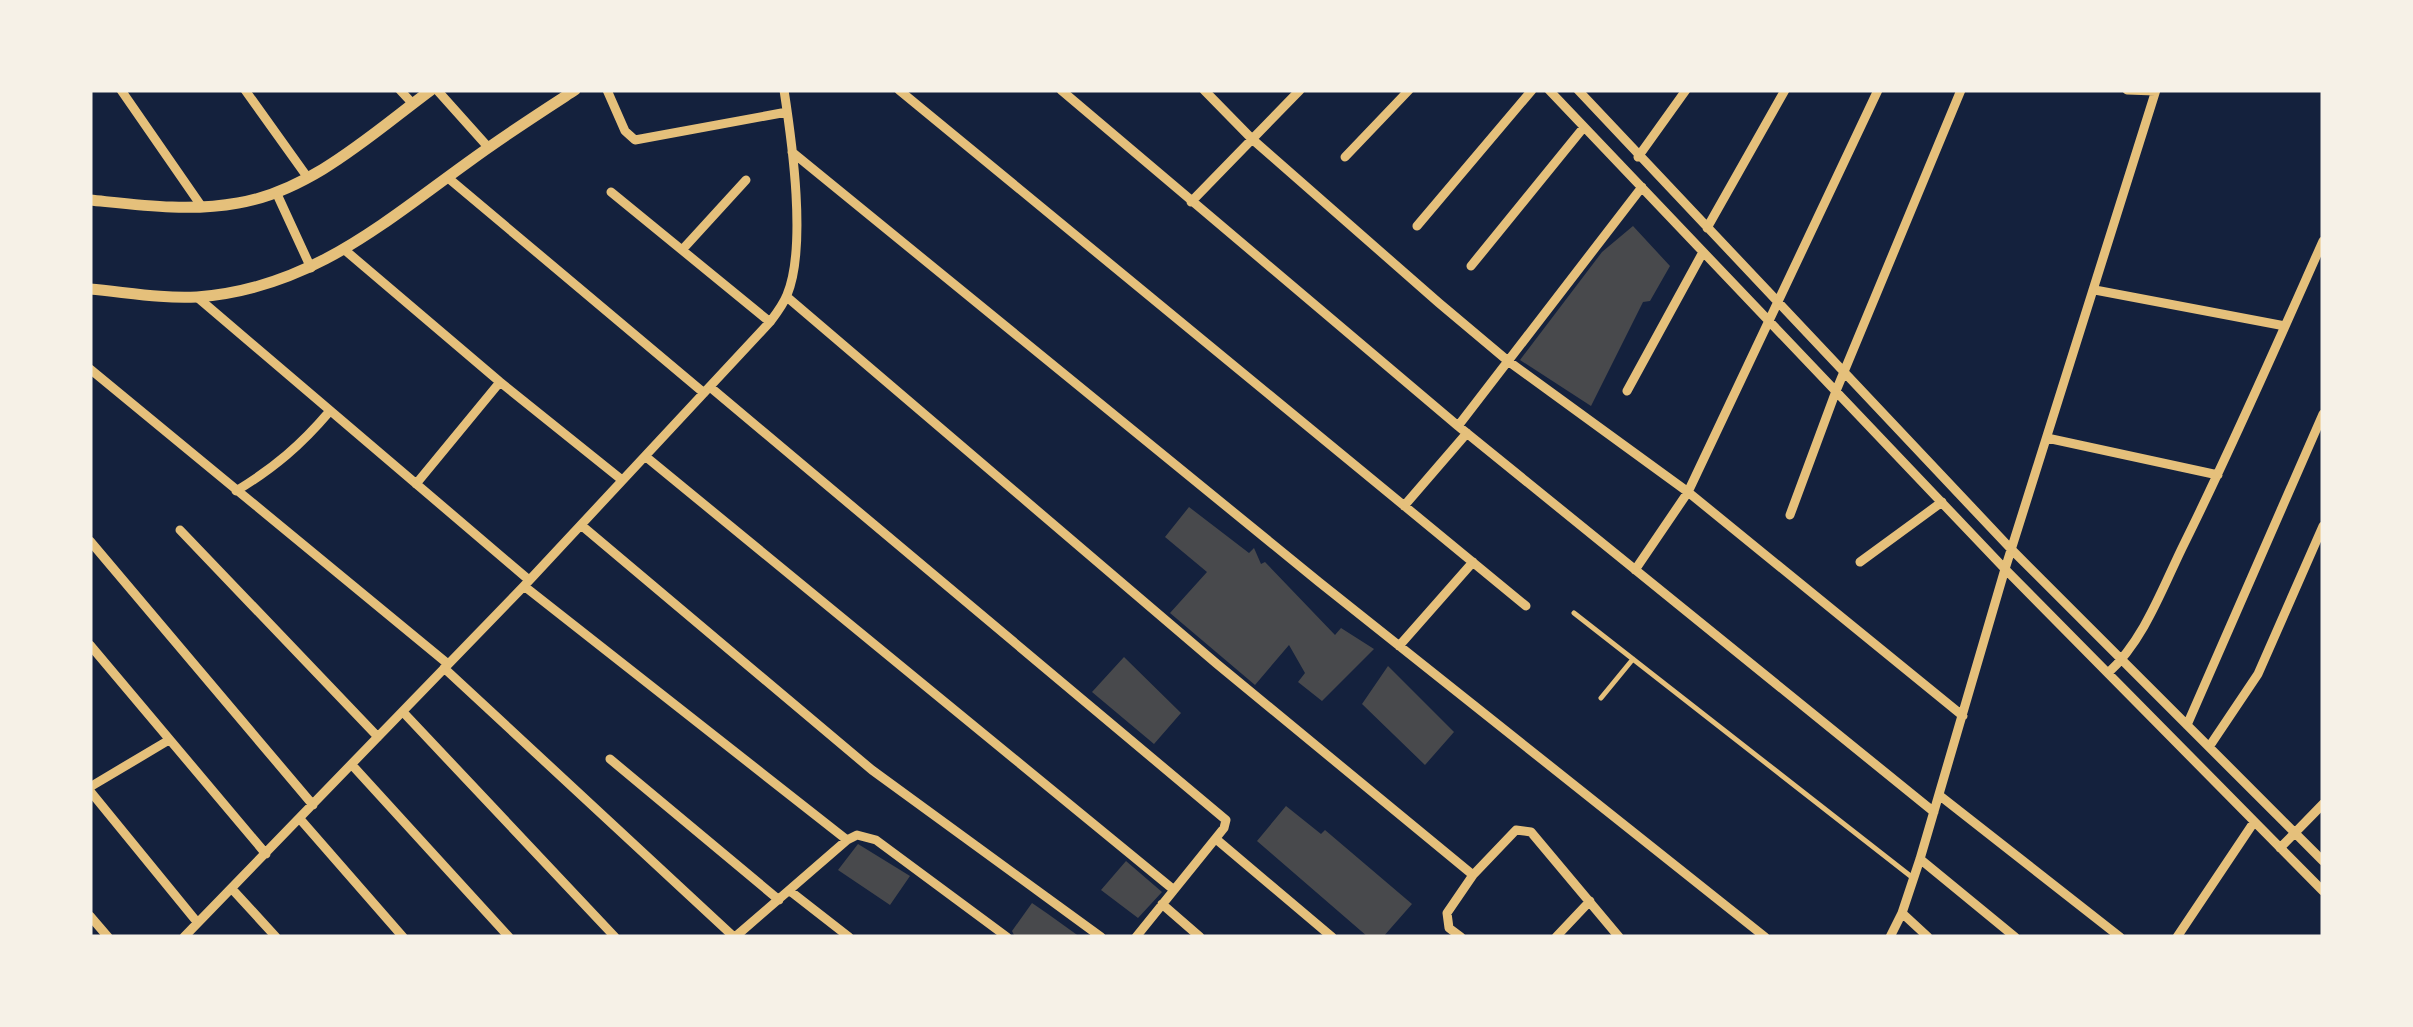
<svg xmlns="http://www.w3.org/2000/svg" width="2413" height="1027" viewBox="0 0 2413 1027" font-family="'Playfair Display',serif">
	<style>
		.building { fill: #48494c }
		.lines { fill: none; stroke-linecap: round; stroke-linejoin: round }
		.service { stroke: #e5c07b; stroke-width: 5 }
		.minor { stroke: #e5c07b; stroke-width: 9 }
		.tertiary { stroke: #e5c07b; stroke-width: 11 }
	</style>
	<rect width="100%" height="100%" fill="#14213d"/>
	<path class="building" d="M1633 226 1670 266 1650 301 1643 302 1591 406 1520 360 1602 252Z
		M1189 507 1249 553 1254 548 1261 564 1265 562 1335 635 1341 628 1374 649 1322 701 1298 682 1305 673 1289 645 1255 685 1170 613 1207 572 1165 537Z
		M1124 657 1181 713 1154 744 1092 692Z
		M1388 666 1454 732 1425 765 1362 704Z
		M1286 806 1321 834 1325 830 1412 904 1383 937H1368L1257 841Z
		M858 844 910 876 890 905 838 870Z
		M1126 861 1162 892 1138 918 1101 890Z
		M1032 903 1048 914 1080 937H1015L1012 931Z"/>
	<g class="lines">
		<path class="service" d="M1574 613 1913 878
			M1601 698 1633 659"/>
		<path class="minor" d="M121 90 202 207
			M245 90 308 178
			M400 90 413 104
			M437 90 488 147
			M607 90 625 131 635 140 787 112
			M899 90 1526 606
			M1061 90 1458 426 1934 812
			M1204 90 1252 139 1439 303 1508 361 1688 492 1963 716
			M1549 90 2005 569 2323 891
			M1578 90 2011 549 2323 861
			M2127 90 2155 91
			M792 152 1319 582 1765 937
			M1345 157 1409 90
			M1638 157 1686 90
			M447 177 704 393
			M276 192 311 268
			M611 192 770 322
			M1191 202 1300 90
			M1417 226 1532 90
			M1707 228 1785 90
			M682 250 746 180
			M346 251 500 382 622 480
			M1471 266 1584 127
			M2095 290 2285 326
			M197 297 529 580
			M787 297 1217 664 1473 875
			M90 369 448 664
			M710 387 1226 820 1224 828 1136 937
			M1627 391 1703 252
			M1458 426 1642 187
			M2047 438 2218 475
			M645 456 1174 890
			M416 484 500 382
			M236 491C274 468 301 445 329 412
			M1404 506 1467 433
			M1790 515 1836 391 1961 90
			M581 525 872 770 1101 937
			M180 530 378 737
			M90 541 313 805
			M1860 562 1942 502
			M1635 570 1688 492 1878 90
			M524 586 847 840
			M90 645 266 854
			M1399 646 1473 562
			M444 668 734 937
			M2108 673C2145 639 2163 586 2185 542 2234 443 2278 342 2323 241
			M403 712 615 937
			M2187 725 2323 414
			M2209 747 2258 674 2323 526
			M610 759 779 900
			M352 765 509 937
			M90 787 169 740
			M90 791 197 922
			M1939 795 2120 937
			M300 819 403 937
			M1216 839 1332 937
			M2280 848 2323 804
			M1920 859 2015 937
			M232 889 276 937
			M790 891 849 937
			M1162 904 1200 937
			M1902 913 1928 937
			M90 916 108 937
			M184 937 524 586 770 322C776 314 783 305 787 295 807 247 792 142 784 90
			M735 937 847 840 857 835 876 840 1007 937
			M1461 937 1449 928 1447 913 1473 875 1516 830 1531 832 1619 937
			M1556 937 1590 901
			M1890 937 1902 913 1920 859 2005 569 2156 90
			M2177 937 2254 822"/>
		<path class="tertiary" d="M90 200C139 205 189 212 238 203 311 191 373 133 431 90
			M90 289C125 292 162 299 197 297 308 289 381 225 467 163 502 137 538 114 575 90"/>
	</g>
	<rect width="2413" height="1027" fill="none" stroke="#f6f1e7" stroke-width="185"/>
</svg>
